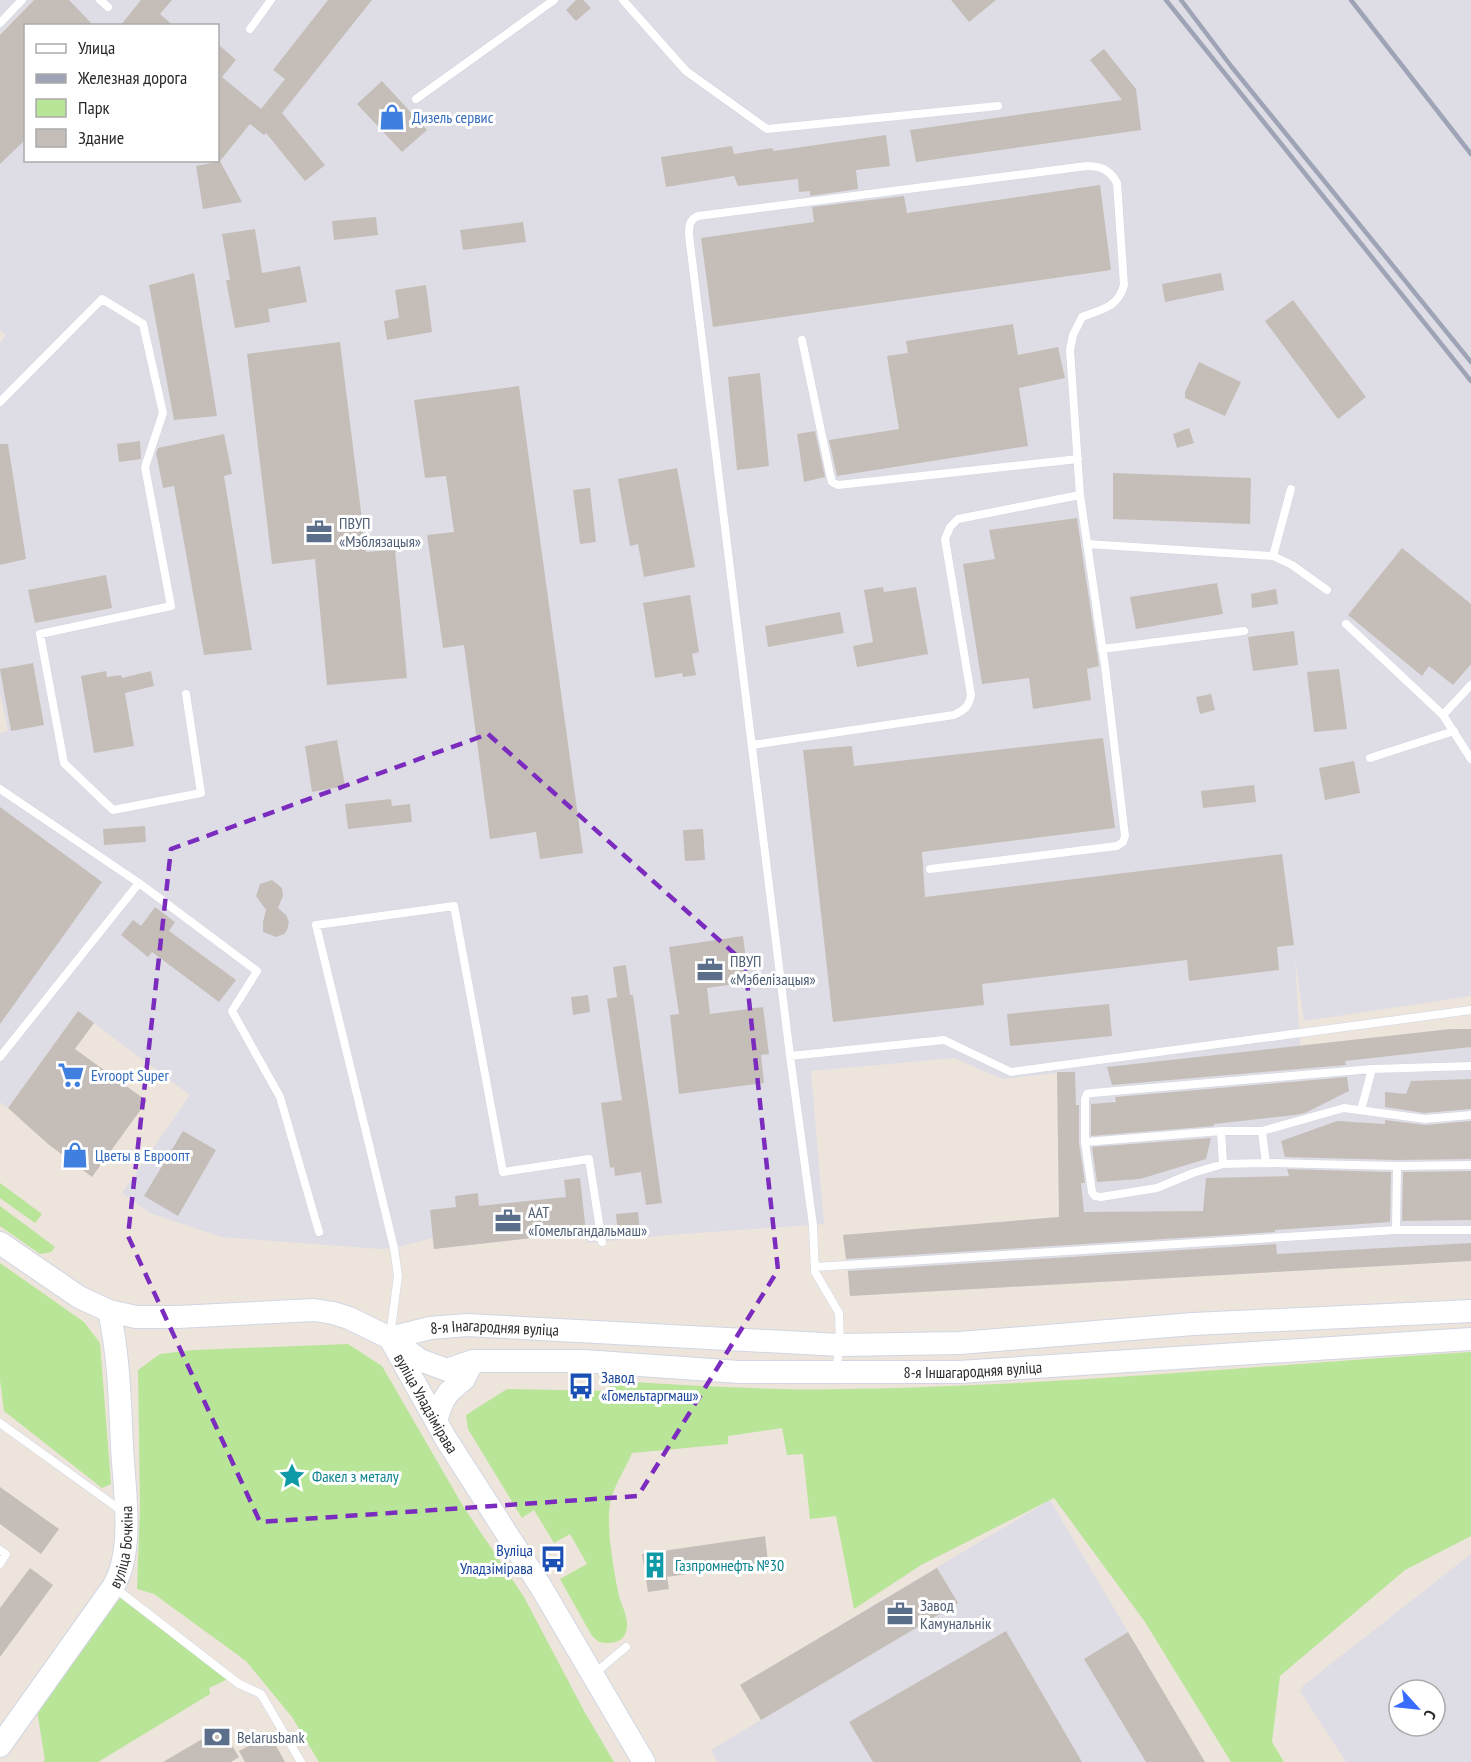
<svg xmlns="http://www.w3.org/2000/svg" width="1471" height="1762" viewBox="0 0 1471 1762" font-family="'PT Sans Narrow',sans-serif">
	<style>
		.industrial { fill: #dedde5; fill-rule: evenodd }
		.green { fill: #b8e597 }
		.building { fill: #c5beb8 }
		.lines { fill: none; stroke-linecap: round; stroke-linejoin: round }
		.lane-casing { stroke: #d1d6e3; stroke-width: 9 }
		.secondary-casing { stroke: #d1d6e3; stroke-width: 24 }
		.lane { stroke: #fff; stroke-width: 8 }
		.secondary { stroke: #fff; stroke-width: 22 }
		.rail { stroke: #9ea3b5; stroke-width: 4.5 }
		.marked { fill: none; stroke: #7b2cbf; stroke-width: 4.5; stroke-dasharray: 12 8; stroke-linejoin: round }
		.labels { text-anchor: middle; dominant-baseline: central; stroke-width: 6; stroke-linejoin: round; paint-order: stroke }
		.shop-label { font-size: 16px; fill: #366cbe; stroke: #fff; text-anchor: start }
		.service-label { font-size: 16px; fill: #4e5e75; stroke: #fff; text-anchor: start }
		.street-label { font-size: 16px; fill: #2a2a2a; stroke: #fff }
		.transit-label { font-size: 16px; fill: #164399; stroke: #fff; text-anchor: start }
		.culture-label { font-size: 16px; fill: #0d838f; stroke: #fff; text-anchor: start }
	</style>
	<rect width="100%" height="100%" fill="#ede4dc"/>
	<path class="industrial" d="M0 0H1471V996L1304 1021 1295 958 1300 1046 1450 1029H1471V1261L850 1296 843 1235 1059 1217 1057 1073 1002 1079 954 1058 811 1071 824 1224 669 1235 587 1243 585 1232 434 1249 432 1238 394 1248 380 1249 221 1237 152 1214 122 1193 190 1095 78 1011 8 1108 0 1102V733L8 731 0 692V343L6 335 0 330ZM26 26H218V160H26Z
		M1050 1500 1205 1762H718L711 1750 761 1720 740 1685Z
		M1471 1554V1762H1346L1300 1691 1304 1685ZM1399 1690H1435V1726H1399Z"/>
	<path class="green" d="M0 1183 42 1214 35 1223 0 1198Z
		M0 1206 55 1247 51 1252 40 1254 0 1226Z
		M0 1263 84 1322 100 1343 111 1484 102 1488 4 1411 0 1380Z
		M348 1344 382 1366 463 1506 524 1597 584 1711 614 1762H319L292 1717 246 1661 154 1594 137 1589 140 1509 138 1370 160 1354 194 1350Z
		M1471 1352V1536L1405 1570 1280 1676 1272 1742 1284 1762H1231L1145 1622 1054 1498 921 1565 854 1609 836 1516 810 1519 803 1454 787 1455 782 1428 728 1436V1444L632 1453C626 1468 612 1489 610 1504 606 1528 614 1572 619 1596 622 1607 630 1620 626 1632 622 1644 609 1644 599 1642L592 1636 560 1579 587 1564 570 1534 554 1543 534 1510 522 1518 468 1429 466 1415 507 1389 609 1391 611 1381C689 1385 768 1391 846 1389 1055 1386 1263 1365 1471 1352Z
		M120 1598 228 1679 209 1688 210 1694 98 1762H43L45 1760 37 1710Z"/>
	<path class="building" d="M34 0H69L94 26H26V139L0 164V35Z
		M141 0H172L160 14 174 26H120Z
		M328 0H372L282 113 325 165 305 181 266 133 264 135 250 124 220 161 242 202 203 209 196 166 218 162V44L236 60 222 77 261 109 285 79 273 70Z
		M576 0H583L591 8 576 21 566 10Z
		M951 0H996L969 22Z
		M1104 49 1136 89 1141 130 916 162 910 130 1122 100 1090 60Z
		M382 81 427 130 402 152 357 104Z
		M886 135 890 166 856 170 858 189 810 196V191L799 192 798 179 738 186 734 176 666 187 661 157 732 146 734 154 772 148 774 151Z
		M1100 185 1111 270 713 327 701 238 814 222 812 207 904 196 907 213Z
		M376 217 378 235 334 240 332 221Z
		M523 222 526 242 463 250 460 230Z
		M255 229 262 273 300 266 307 302 268 309 270 322 235 328 226 280H230L222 234Z
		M194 273 217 416 174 420 149 285Z
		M1221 273 1224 290 1165 302 1162 284Z
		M426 285 432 332 387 340 384 321 399 318 395 290Z
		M1293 300 1366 397 1338 419 1265 321Z
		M1013 324 1018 355 1058 347 1065 378 1019 388 1028 446 837 476 829 440 899 429 887 356 908 353 906 341Z
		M340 342 366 552 395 550 407 678 327 685 315 559 272 564 247 354Z
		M1199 362 1241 382 1225 416 1185 398V392Z
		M760 373 769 466 737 470 728 377Z
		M519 386 583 853 540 859 536 832 490 839 464 645 443 648 427 535 454 532 446 476 425 478 414 400Z
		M1189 428 1194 443 1177 448 1173 434Z
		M815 431 825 477 804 482 797 434Z
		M224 434 232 474 224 476 252 650 204 655 174 486 163 488 156 453 158 448Z
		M140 441 141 459 119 462 117 444Z
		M0 444H8L26 559 0 565Z
		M677 468 695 567 644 577 638 544 630 546 618 479Z
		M1113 473 1251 478 1250 524 1113 519Z
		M590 488 596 542 580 544 573 490Z
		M1077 518 1099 666 1087 669 1091 700 1033 709 1029 678 982 684 963 564 995 559 989 530Z
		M1402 548 1471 604V664L1453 685 1429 666 1422 676 1348 615Z
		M106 575 112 608 35 623 28 590Z
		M1217 583 1223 614 1136 629 1130 597Z
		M883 587 884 592 916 587 928 654 857 667 853 646 873 642 864 590Z
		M1276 589 1278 604 1252 608 1251 594Z
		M690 595 699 652 692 654 696 675 683 677 682 673 655 678 643 603Z
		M840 612 844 633 768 647 765 626Z
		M1294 631 1298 665 1253 671 1248 637Z
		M33 663 44 725 11 731 0 669Z
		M1339 669 1347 729 1314 732 1307 672Z
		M106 671 107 677 121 675 122 678 151 671 154 686 125 693 134 746 94 753 81 676Z
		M1211 694 1215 710 1200 714 1196 697Z
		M1103 738 1115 828 922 852 925 897 1282 854 1294 945 1277 947 1279 970 1189 981 1187 960 982 984 984 1005 833 1022 803 750 852 746 854 766Z
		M337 740 345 786 312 792 305 746Z
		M1354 761 1360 793 1325 800 1319 768Z
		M1254 785 1256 802 1203 808 1201 791Z
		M391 799 392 806 410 804 412 822 348 829 345 804Z
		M0 807 102 882 0 1024Z
		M145 826 146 842 104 845 103 829Z
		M703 829 705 860 685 861 683 830Z
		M272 880 282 888 283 896 278 908 286 915 289 922 287 930 284 934 276 937 263 932V922L266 910 256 896 260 884Z
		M155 907 175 922 169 931 236 980 219 1002 152 952 148 957 121 935 133 920 141 926Z
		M743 936 749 982 707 988 710 1014 763 1007 769 1054 761 1055 764 1083 679 1094 670 1015 679 1014 669 947Z
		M626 965 630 995H633L662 1203 646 1205 641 1172 615 1176 614 1167 610 1168 601 1103 622 1100 607 999 617 997 613 967Z
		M588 995 590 1012 573 1015 571 997Z
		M1109 1004 1112 1036 1010 1046 1007 1014Z
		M78 1011 94 1023 75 1049 147 1101 92 1177 48 1144 8 1108Z
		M1451 1029H1471V1047L1345 1061 1346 1065 1112 1085 1107 1067Z
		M1057 1072H1075L1076 1105H1079V1143L1085 1183H1081L1084 1212 1203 1211 1206 1178 1289 1176 1287 1169 1391 1172 1390 1222 1275 1230V1232L846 1259 843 1235 1059 1217Z
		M1347 1077 1349 1091 1305 1113 1295 1115 1214 1124V1126L1091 1136V1104L1116 1102 1115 1097Z
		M1471 1079V1109L1425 1113 1385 1107V1092L1406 1094 1411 1081Z
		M1385 1120 1425 1125 1471 1121V1159L1397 1160 1285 1157 1281 1141 1337 1121 1385 1124Z
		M183 1131 216 1150 178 1216 144 1196Z
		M1211 1138 1206 1159 1140 1179 1097 1182 1092 1147Z
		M1471 1171V1220L1402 1221 1403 1172Z
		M580 1178 586 1232 434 1249 430 1210 456 1207 455 1196 478 1193 479 1206 566 1197 564 1180Z
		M638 1212 640 1233 618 1235 616 1214Z
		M1471 1243V1261L850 1296 848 1271 1276 1244 1277 1254Z
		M0 1487 59 1529 41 1554 0 1524Z
		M765 1536 768 1562 667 1577 669 1589 648 1592 642 1554Z
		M30 1568 53 1585 0 1657V1608Z
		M937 1568 958 1603 761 1720 740 1685Z
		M1006 1631 1082 1762H873L849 1722Z
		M1128 1632 1205 1762H1146L1084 1659Z
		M221 1728 239 1757 231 1762H163Z
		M270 1735 285 1762H245L239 1751Z"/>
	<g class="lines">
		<g class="lane-casing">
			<path id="lane" d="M100 0 108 7
				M623 0 686 71 767 129 998 106
				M0 23 22 0
				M250 29 271 0
				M416 99 554 0
				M802 340 830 474 832 482 838 485 1078 459
				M0 402 102 299 143 324 163 413 145 467 171 606 40 634 64 763 113 810 201 793 186 694
				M1087 544 1273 556 1292 565 1327 590
				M1273 556 1291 489
				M1346 624 1443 715 1471 759
				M1102 649 1244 631
				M1443 715 1471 685
				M752 745 954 715C964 710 969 707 971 695L945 539 950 527 958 519 1080 495 1070 350 1073 335 1082 317C1101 309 1118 308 1124 285L1117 183C1110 170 1101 166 1087 166L698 216C689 220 689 226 689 235L790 1056 813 1225 815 1272 839 1313 840 1345 836 1370
				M1370 758 1454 731
				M0 789 139 883 257 971 232 1011 280 1097 319 1232
				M930 869 1117 846 1123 842 1125 836 1105 666 1080 495
				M790 1056 944 1040 1011 1072 1471 1010
				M0 1057 139 883
				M1471 1066 1372 1069 1092 1093 1087 1094 1085 1099V1142L1092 1192 1095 1196 1101 1197 1157 1188 1193 1173 1223 1164 1266 1163 1397 1166 1471 1165
				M1361 1110 1372 1069
				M1221 1131 1223 1164
				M1262 1131 1266 1163
				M1085 1142 1221 1131H1262L1344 1108 1425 1119 1471 1115
				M1396 1230 1397 1166
				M815 1267 1396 1230H1471
				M390 1336 398 1276 394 1248 316 925 454 906 503 1172 589 1159 602 1242
				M0 1423 122 1511
				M0 1550 6 1554 0 1564
				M115 1588 239 1684 261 1694 301 1762
				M593 1671 601 1668 626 1647"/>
		</g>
		<g class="secondary-casing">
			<g id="secondary">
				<path id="s1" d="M0 1243 79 1297 109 1311 136 1317H178L314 1310 333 1313 349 1318 390 1338 420 1360 447 1370 473 1361H584L739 1372H959L1471 1339"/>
				<path id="s2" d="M390 1338 430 1328 467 1325 840 1345 960 1343 1193 1324 1471 1311"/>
				<path id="s3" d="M393 1344 446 1439 541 1587 644 1762"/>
				<path d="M436 1420 443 1401 449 1392 464 1379 473 1361"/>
				<path id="s4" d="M0 1746 113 1587C135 1551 124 1488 122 1447 120 1401 119 1356 109 1311"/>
			</g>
		</g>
		<use href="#lane" class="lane"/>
		<use href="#secondary" class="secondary"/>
		<path class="rail" d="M1166 0 1471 381
			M1181 0 1231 66 1471 362
			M1351 0 1471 154"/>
	</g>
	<path class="marked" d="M488 734 745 963 778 1270 638 1496 260 1522 128 1236 171 849Z"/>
	<defs>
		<g id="shop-bare" transform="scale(2.07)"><path d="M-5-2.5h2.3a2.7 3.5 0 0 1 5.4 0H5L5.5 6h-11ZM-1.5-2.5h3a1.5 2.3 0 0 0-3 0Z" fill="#3f7fe0" stroke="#fff" stroke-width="2.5" paint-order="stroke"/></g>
		<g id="office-bare" transform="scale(2.07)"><path d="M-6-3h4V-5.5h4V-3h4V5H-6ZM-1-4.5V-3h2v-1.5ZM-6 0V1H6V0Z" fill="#5c6f8a" stroke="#fff" stroke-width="2.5" paint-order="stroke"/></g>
		<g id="supermarket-bare" transform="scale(2.07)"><path d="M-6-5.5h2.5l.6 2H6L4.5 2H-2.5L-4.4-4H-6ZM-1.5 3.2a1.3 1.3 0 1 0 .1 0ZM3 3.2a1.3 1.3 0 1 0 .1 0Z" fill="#3f7fe0" stroke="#fff" stroke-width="2.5" paint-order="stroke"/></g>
		<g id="bus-bare" transform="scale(2.07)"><path d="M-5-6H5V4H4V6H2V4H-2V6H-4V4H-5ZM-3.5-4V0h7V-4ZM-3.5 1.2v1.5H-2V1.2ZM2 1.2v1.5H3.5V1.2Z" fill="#1a4fb4" stroke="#fff" stroke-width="2.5" paint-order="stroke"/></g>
		<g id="sight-bare" transform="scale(2.07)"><path d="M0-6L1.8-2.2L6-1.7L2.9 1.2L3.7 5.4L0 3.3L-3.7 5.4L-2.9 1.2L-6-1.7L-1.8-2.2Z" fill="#0f9aa8" stroke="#fff" stroke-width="2.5" paint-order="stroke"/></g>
		<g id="building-bare" transform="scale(2.07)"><path d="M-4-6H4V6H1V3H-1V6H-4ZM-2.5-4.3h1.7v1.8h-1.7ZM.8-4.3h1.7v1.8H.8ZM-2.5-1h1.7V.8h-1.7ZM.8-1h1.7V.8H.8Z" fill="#0f9aa8" stroke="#fff" stroke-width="2.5" paint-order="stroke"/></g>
		<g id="bank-bare" transform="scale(2.07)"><path d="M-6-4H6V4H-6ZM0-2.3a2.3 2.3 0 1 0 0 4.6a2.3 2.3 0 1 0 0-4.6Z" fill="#5c6f8a" stroke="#fff" stroke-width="2.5" paint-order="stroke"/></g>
	</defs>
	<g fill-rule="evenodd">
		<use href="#shop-bare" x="392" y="117"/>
		<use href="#office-bare" x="319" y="532"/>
		<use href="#office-bare" x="710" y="970"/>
		<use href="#supermarket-bare" x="71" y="1075"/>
		<use href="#shop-bare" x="75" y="1155"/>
		<use href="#office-bare" x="508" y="1221"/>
		<use href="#bus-bare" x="581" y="1386"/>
		<use href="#sight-bare" x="292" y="1476"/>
		<use href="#bus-bare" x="553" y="1559"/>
		<use href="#building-bare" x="655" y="1565"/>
		<use href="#office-bare" x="900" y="1614"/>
		<use href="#bank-bare" x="217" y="1737"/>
	</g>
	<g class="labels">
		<g class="shop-label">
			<text x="412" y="117">Дизель сервис</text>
			<text x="91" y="1075">Evroopt Super</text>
			<text x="95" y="1155">Цветы в Евроопт</text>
		</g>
		<g class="service-label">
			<text x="339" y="523">ПВУП<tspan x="339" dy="18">«Мэблязацыя»</tspan></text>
			<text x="730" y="961">ПВУП<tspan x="730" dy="18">«Мэбелізацыя»</tspan></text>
			<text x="528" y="1212">ААТ<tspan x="528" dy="18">«Гомельгандальмаш»</tspan></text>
			<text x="920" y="1605">Завод<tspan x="920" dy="18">Камунальнік</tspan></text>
			<text x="237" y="1737">Belarusbank</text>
		</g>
		<g class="street-label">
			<text stroke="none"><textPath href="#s2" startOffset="106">8-я Інагародняя вуліца</textPath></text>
			<text stroke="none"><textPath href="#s1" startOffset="1010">8-я Іншагародняя вуліца</textPath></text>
			<text stroke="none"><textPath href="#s3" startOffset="68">вуліца Уладзімірава</textPath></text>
			<text stroke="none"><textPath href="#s4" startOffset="237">вуліца Бочкіна</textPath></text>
		</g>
		<g class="transit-label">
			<text x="601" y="1377">Завод<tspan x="601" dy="18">«Гомельтаргмаш»</tspan></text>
			<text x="533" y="1550" text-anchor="end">Вуліца<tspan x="533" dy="18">Уладзімірава</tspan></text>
		</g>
		<g class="culture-label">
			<text x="312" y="1476">Факел з металу</text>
			<text x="675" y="1565">Газпромнефть №30</text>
		</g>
	</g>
	<rect x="24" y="24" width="195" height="138" fill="#ffffff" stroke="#aaaaaa" stroke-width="1.5"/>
	<rect x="36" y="44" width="30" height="9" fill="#ffffff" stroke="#aaaaaa" stroke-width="1.5"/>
	<text x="78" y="54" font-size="18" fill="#2a2a2a">Улица</text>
	<rect x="36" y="74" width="30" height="9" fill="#9ea3b5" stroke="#aaaaaa" stroke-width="1.5"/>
	<text x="78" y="84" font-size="18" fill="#2a2a2a">Железная дорога</text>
	<rect x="36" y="99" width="30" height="18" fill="#b8e597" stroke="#aaaaaa" stroke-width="1.5"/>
	<text x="78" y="114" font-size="18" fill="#2a2a2a">Парк</text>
	<rect x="36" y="129" width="30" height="18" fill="#c5beb8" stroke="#aaaaaa" stroke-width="1.5"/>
	<text x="78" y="144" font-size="18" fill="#2a2a2a">Здание</text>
	<g transform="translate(1417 1708) rotate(117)"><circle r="28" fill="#ffffff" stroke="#aaaaaa" stroke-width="1.5"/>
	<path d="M0-4.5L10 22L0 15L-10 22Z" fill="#376cfe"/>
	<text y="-9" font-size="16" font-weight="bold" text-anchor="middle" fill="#2a2a2a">С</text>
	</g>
</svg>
